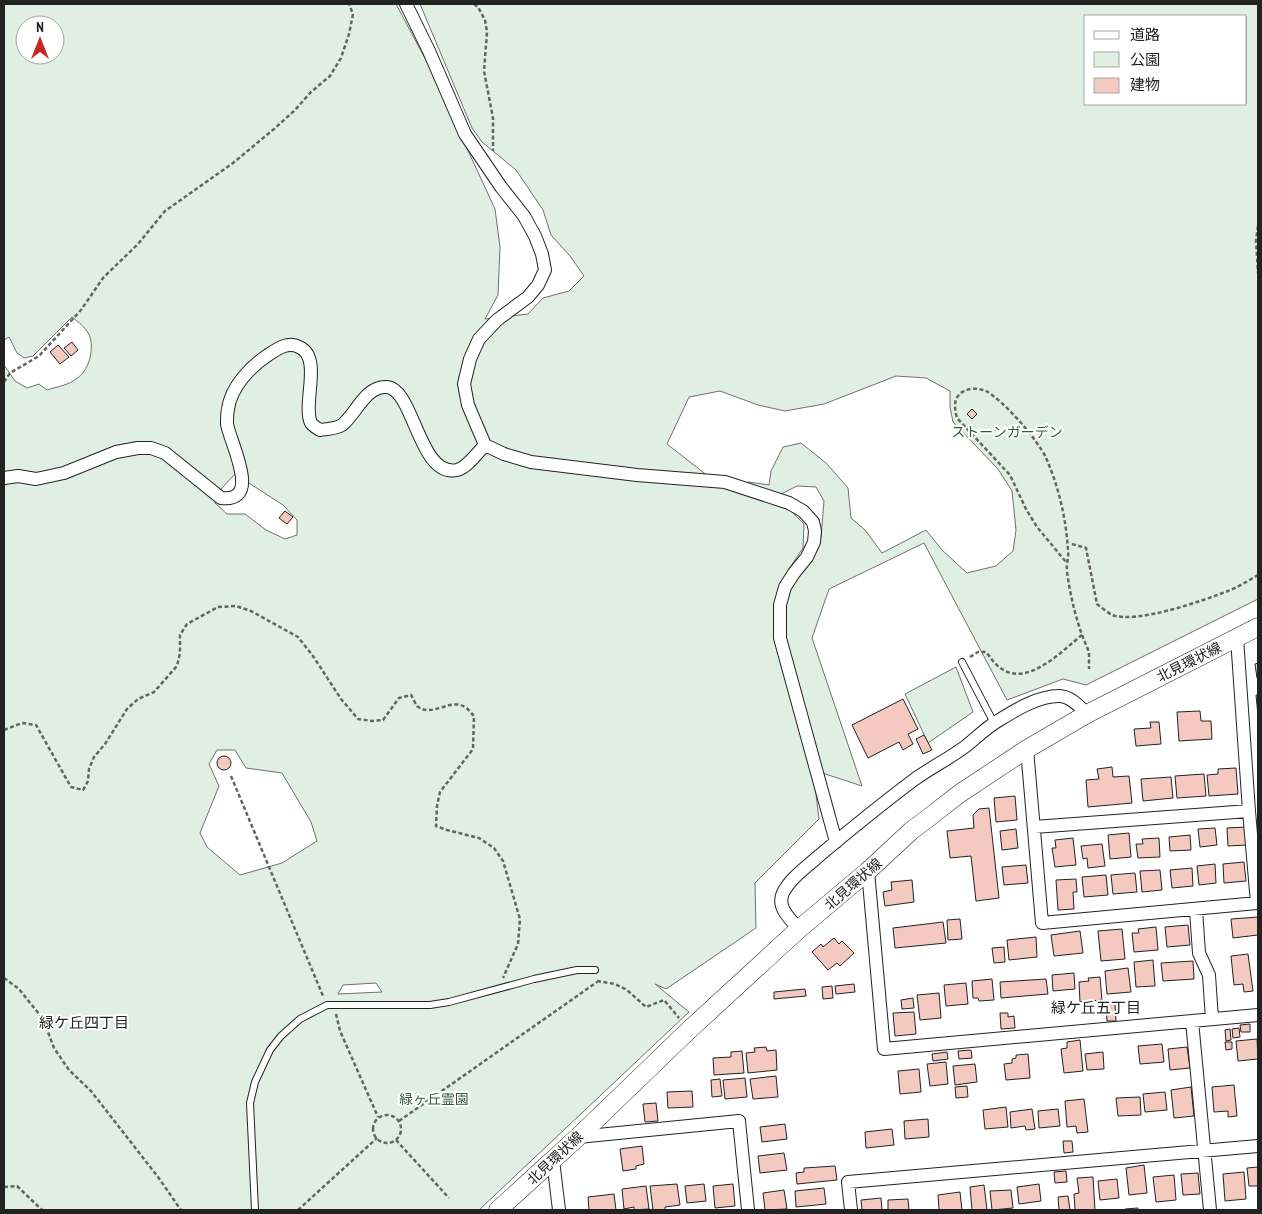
<svg xmlns="http://www.w3.org/2000/svg" width="1262" height="1214" viewBox="0 0 1262 1214" font-family="'PT Sans Narrow','Noto Sans JP',sans-serif">
	<style>
		.green { fill: #e0efe3; stroke: #6f6f6f; fill-rule: evenodd }
		.building { fill: #f3c9c0; stroke: #222 }
		.lines { fill: none; stroke-linecap: round; stroke-linejoin: round }
		.service-casing { stroke: #222; stroke-width: 8 }
		.minor-casing { stroke: #222; stroke-width: 14 }
		.secondary-casing { stroke: #222; stroke-width: 19 }
		.path { stroke: #646464; stroke-width: 2.5; stroke-dasharray: 4 2.5; stroke-linecap: butt }
		.service { stroke: #fff; stroke-width: 6 }
		.minor { stroke: #fff; stroke-width: 12 }
		.secondary { stroke: #fff; stroke-width: 18 }
		.labels { text-anchor: middle; dominant-baseline: central; stroke-width: 4; stroke-linejoin: round; paint-order: stroke }
		.park-label { font-size: 14px; fill: #2f5e38; stroke: #fff }
		.street-label { font-size: 14px; fill: #222; stroke: #fff }
		.neighbourhood-label { font-size: 15px; fill: #222; stroke: #fff }
	</style>
	<rect width="100%" height="100%" fill="#fff"/>
	<path class="green" d="M4 4H396L427 62 495 209 500 247 498 295 485 319 528 314 543 298 569 291 584 276 570 256 551 235 543 210 516 170 482 142 472 128 420 4H1258V599L1086 685 1063 679 1007 700 924 543 829 589 812 638 862 786 813 770 819 819 755 883 756 928 666 989 655 984 689 1012 479 1210H4V365L15 381 27 388 39 384 47 390C56 387 69 385 76 379 89 371 94 350 90 337 87 328 78 322 72 317L33 356 24 358 17 353 9 337 4 340ZM1086 16H1246V104H1086ZM25 25H55V55H25ZM896 376 926 378 950 391V407L953 422 998 469 1012 491 1016 530 1013 551 996 566 967 573 942 550 926 530 882 553 865 530 851 518 848 488 826 463 801 443 783 447 771 471 769 485 749 482 722 487 667 444 689 397 720 391 758 405 785 411 824 404ZM235 474 283 505 297 520V535L285 539 266 530 245 514H227L215 503 221 489ZM797 486 816 487 824 501 821 537 789 569 803 548 804 524 788 508 781 494ZM217 750H235L246 768 282 773 311 822 317 841 282 863 240 875 207 847 200 833 219 786 209 764ZM376 983 382 992 338 994 343 985Z
		M956 667 973 712 928 743 905 694Z"/>
	<path class="building" d="M72 342 78 350 71 356 64 348Z
		M58 345 69 357 60 364 50 352Z
		M972 409 977 414 972 419 967 414Z
		M285 511 293 517 287 524 279 518Z
		M1258 663V678H1257L1255 664Z
		M1256 695H1258V716Z
		M903 699 918 729 908 734 913 744 903 750 899 742 868 758 852 725Z
		M1200 711 1201 721H1211L1212 739 1179 741 1177 712Z
		M1150 722H1159L1161 744 1136 746 1134 729 1151 728Z
		M924 735 932 750 923 754 916 739Z
		M217 763a7 7 0 1 1 14 0a7 7 0 1 1-14 0Z
		M1112 767 1113 777 1129 776 1132 803 1088 807 1086 780 1099 779 1097 769Z
		M1236 768 1238 794 1209 796 1207 775 1218 774V769Z
		M1204 774 1206 796 1177 798 1175 776Z
		M1171 777 1173 798 1143 801 1141 779Z
		M1015 796 1017 820 996 822 994 798Z
		M989 808 999 898 976 901 971 856 950 858 947 831 974 828 973 815 979 809Z
		M1245 827 1246 845 1228 846 1227 828Z
		M1215 828 1217 845 1200 847 1198 829Z
		M1016 829 1018 848 1002 850 1000 831Z
		M1129 833 1131 857 1110 859 1108 835Z
		M1190 835 1191 850 1170 851 1169 837Z
		M1073 838 1076 865 1055 867 1052 848H1056L1055 840Z
		M1159 838 1160 857 1138 858 1136 844H1143L1142 839Z
		M1102 844 1105 866 1088 868 1087 858 1083 859 1081 846Z
		M1244 862 1246 881 1224 883 1223 864Z
		M1215 864 1216 883 1199 885 1197 866Z
		M1026 865 1028 883 1004 885 1002 867Z
		M1192 868 1193 886 1172 888 1170 870Z
		M1160 870 1162 890 1142 892 1140 871Z
		M1135 873 1137 892 1113 894 1111 875Z
		M1106 875 1108 895 1084 897 1082 877Z
		M1076 879 1077 892H1073L1074 909 1058 910 1056 880Z
		M912 880 914 902 885 906 883 892 892 890 891 882Z
		M1258 917V935L1233 938 1231 919Z
		M960 919 962 939 948 940 947 920Z
		M943 922 946 943 895 948 893 928Z
		M1188 925 1190 945 1167 947 1165 927Z
		M1156 927 1158 950 1134 952 1132 933H1139L1138 929Z
		M1122 929 1125 959 1101 961 1098 931Z
		M1080 931 1083 953 1054 956 1051 935Z
		M1036 937 1037 957 1009 960 1007 940Z
		M834 938 839 944 842 941 854 953 840 966 837 963 828 970 812 952 821 944 823 947Z
		M1004 947 1005 962 994 963 992 948Z
		M1248 954 1253 991 1244 992 1243 984 1234 985 1231 956Z
		M1153 960 1155 986 1136 987 1134 962Z
		M1193 961 1194 979 1163 981 1161 963Z
		M1128 968 1131 992 1107 994 1105 971Z
		M1074 973 1075 989 1053 991 1052 975Z
		M1100 977 1102 1000 1080 1002 1079 982 1089 981 1088 978Z
		M992 979 994 1000 979 1001 978 998H973L972 981Z
		M1046 979 1048 994 1001 998 1000 982Z
		M966 983 968 1004 946 1006 944 985Z
		M854 984 855 992 836 994 835 986Z
		M832 986 833 998 823 999 822 987Z
		M805 989 806 996 774 999V992Z
		M939 993 941 1018 920 1020 917 995Z
		M913 998 914 1008 902 1009 901 1000Z
		M1115 1004 1116 1021H1107L1106 1005Z
		M914 1012 916 1034 895 1036 893 1013Z
		M1000 1013H1008V1017L1014 1016 1015 1028 1001 1029Z
		M1250 1024V1032H1241L1240 1025Z
		M1239 1028 1240 1037 1233 1038 1232 1029Z
		M1230 1029 1231 1040 1226 1041 1225 1030Z
		M1257 1039 1258 1059 1238 1061 1236 1041Z
		M1080 1040 1083 1071 1064 1073 1061 1049 1067 1048V1042Z
		M1225 1042H1232V1049L1226 1050Z
		M1162 1044 1164 1062 1140 1064 1138 1046Z
		M766 1047 767 1051 776 1050 777 1070 748 1073 746 1053 755 1052 754 1048Z
		M1187 1047 1190 1068 1170 1070 1168 1049Z
		M971 1050 972 1058 959 1059 958 1051Z
		M742 1051 744 1073 714 1075 713 1058 731 1057V1052Z
		M947 1052 948 1059 933 1061 932 1054Z
		M1103 1052 1104 1069 1087 1070 1085 1054Z
		M1028 1054 1030 1078 1006 1080 1004 1064 1012 1063V1059L1016 1058V1055Z
		M946 1062 948 1084 930 1086 927 1064Z
		M975 1064 977 1082 955 1085 953 1066Z
		M919 1069 921 1092 900 1094 898 1071Z
		M776 1076 778 1097 753 1099 750 1079Z
		M745 1078 747 1097 725 1099 723 1080Z
		M720 1079 722 1096 712 1097 711 1080Z
		M1234 1085 1237 1116 1228 1117V1111L1214 1112 1212 1087Z
		M967 1086 968 1097 956 1098 955 1087Z
		M1191 1087 1194 1116 1174 1118 1171 1090Z
		M692 1091 693 1107 668 1108 667 1092Z
		M1165 1092 1167 1110 1145 1112 1143 1094Z
		M1140 1097 1141 1115 1118 1116 1116 1098Z
		M1084 1099 1088 1132 1077 1133 1076 1126 1067 1127 1065 1101Z
		M656 1103 658 1121 645 1122 643 1104Z
		M1006 1107 1008 1127 985 1129 983 1110Z
		M1032 1109 1035 1129 1026 1130 1025 1126 1011 1128 1010 1112Z
		M1058 1109 1060 1126 1039 1128 1038 1111Z
		M928 1119 929 1137 905 1139 904 1121Z
		M785 1124 787 1139 762 1142 760 1127Z
		M892 1129 894 1145 866 1148 865 1132Z
		M1063 1141H1072L1073 1152 1064 1153Z
		M642 1146 644 1164 636 1166V1169L623 1171 620 1149Z
		M784 1153 787 1170 760 1173 758 1156Z
		M1144 1165 1147 1193 1129 1195 1126 1168Z
		M835 1166 837 1180 797 1184 796 1173 804 1172V1168Z
		M1258 1167V1186H1249L1247 1168Z
		M1066 1171 1067 1182 1055 1183 1054 1172Z
		M1244 1172 1246 1199 1225 1201 1223 1174Z
		M1198 1173 1200 1194 1183 1195 1181 1174Z
		M1174 1175 1176 1200 1156 1202 1153 1177Z
		M1093 1177 1095 1210H1075L1074 1194 1079 1193 1077 1178Z
		M1117 1179 1119 1198 1100 1200 1098 1181Z
		M677 1184 680 1205 665 1207V1210H653L650 1186Z
		M704 1184 706 1201 687 1203 685 1186Z
		M733 1184 735 1206 715 1208 713 1186Z
		M1039 1184 1041 1201 1019 1204 1017 1187Z
		M984 1185 987 1210H972L970 1187Z
		M646 1186 649 1209 634 1210V1207L624 1209 622 1189Z
		M824 1188 826 1204 796 1207 795 1191Z
		M784 1190 787 1209 765 1210 763 1193Z
		M1011 1190 1013 1208 992 1210 990 1191Z
		M960 1192 962 1210H939L938 1195Z
		M614 1194 616 1210H589L588 1197Z
		M1068 1196 1070 1210H1059L1058 1197Z
		M881 1198 882 1210H862L861 1200Z
		M908 1199 909 1210H888V1200Z
		M1138 1208V1210H1125V1209Z"/>
	<g class="lines">
		<g class="service-casing">
			<path id="service" d="M962 662 994 723
				M255 1210 250 1103 255 1082 270 1050 281 1036 300 1019 327 1005H430L449 1002 534 979 577 970H595"/>
		</g>
		<g class="minor-casing">
			<path id="minor" d="M406 4 429 51 465 134 501 187 524 216 535 236 542 254 545 270 538 285 528 297 497 320 479 339 470 359 464 384 468 405 485 445 504 454 531 462 637 475 725 482 789 503 803 511 813 522 815 531 814 542 807 557 794 573 785 587 780 605V638L836 842
				M4 478 18 476 36 479 64 473 116 452 138 448H151L165 453 221 498C263 503 230 443 227 424 227 420 227 414 228 409 231 387 250 367 268 355 277 349 288 341 299 347 323 357 302 404 311 423 313 426 317 428 320 430 326 429 336 429 342 425 356 414 366 385 387 387 414 389 419 478 457 470 467 468 478 452 485 445
				M1027 749 1042 923 1257 903 1249 811 1237 638
				M1034 827 1249 811
				M868 871 884 1049 1258 1015
				M1196 910 1199 953 1209 975 1212 1019
				M799 929C791 920 776 907 783 893 790 878 808 866 820 855 851 829 883 803 915 779 932 767 950 758 966 746 976 738 985 729 996 722 1014 711 1037 696 1059 696 1070 696 1079 706 1087 714
				M1192 1021 1210 1210
				M578 1137 739 1121 748 1210
				M553 1160 559 1210
				M851 1210 848 1182 1258 1146"/>
		</g>
		<g class="secondary-casing">
			<path id="secondary" d="M498 1210 578 1137 689 1030 799 929 868 871 911 831 927 819 959 794 1027 749 1087 714 1258 627"/>
		</g>
		<path class="path" d="M474 4 478 7 485 20 487 32 484 71 493 118V151
			M1258 226 1256 240 1258 273
			M4 382 10 373 39 356 81 310 103 278 138 244 165 211 233 163 274 129 295 110 311 92 330 76 341 58 349 34 353 14 349 4
			M1072 544 1086 548 1097 604C1101 607 1107 612 1112 615 1137 624 1202 601 1228 591 1238 587 1248 581 1258 575
			M1082 635 1089 652V669
			M970 657 978 652H986C991 658 995 665 1002 669 1028 687 1063 650 1082 635 1075 615 1070 594 1067 572 1066 564 1069 558 1068 550 1066 519 1059 487 1046 458 1038 440 1003 400 986 391 979 388 970 388 964 391 953 397 954 407 957 418L1010 475 1026 509 1037 527 1066 562
			M4 730 22 723 36 725 71 787 83 790 88 781 89 769 94 757 105 744 127 709 138 699 154 692 177 666 180 653V635L187 624 218 607 236 606 251 611 298 637 313 656 341 699 358 719 372 721 383 720 399 698 411 695C413 698 415 703 417 706 431 718 449 699 463 706 467 707 471 713 474 716L473 749 440 792 437 806 436 826 447 830 479 838 494 848 503 861 520 919 518 944 503 978
			M231 776 323 996
			M4 978 19 989 43 1019 54 1048 69 1070 91 1091 158 1177 181 1210
			M597 981 615 984 627 990 646 1007 664 1000 679 1018
			M336 1014 340 1031 378 1117
			M373 1129a14 14 0 1 1 28 0a14 14 0 1 1-28 0Z
			M399 1121 597 982
			M396 1140 449 1198
			M4 1187 17 1186 42 1210
			M298 1210 377 1138"/>
		<use href="#service" class="service"/>
		<use href="#minor" class="minor"/>
		<use href="#secondary" class="secondary"/>
	</g>
	<g class="labels">
		<g class="park-label">
			<text x="1007" y="432">ストーンガーデン</text>
			<text x="434" y="1099">緑ヶ丘霊園</text>
		</g>
		<g class="street-label">
			<text transform="translate(1189 662) rotate(-27)">北見環状線</text>
			<text transform="translate(853 884) rotate(-41)">北見環状線</text>
			<text transform="translate(555 1158) rotate(-43)">北見環状線</text>
		</g>
		<g class="neighbourhood-label">
			<text x="1096" y="1007">緑ケ丘五丁目</text>
			<text x="84" y="1022">緑ケ丘四丁目</text>
		</g>
	</g>
	<rect width="1262" height="1214" fill="none" stroke="#222222" stroke-width="10"/>
	<rect x="1084" y="15" width="162" height="90" fill="#ffffff" stroke="#a7a7a7"/>
	<rect x="1094" y="31" width="25" height="8" fill="#ffffff" stroke="#a7a7a7"/>
	<text x="1130" y="40" font-size="15" fill="#222222">道路</text>
	<rect x="1094" y="52" width="25" height="15" fill="#e0efe3" stroke="#a7a7a7"/>
	<text x="1130" y="65" font-size="15" fill="#222222">公園</text>
	<rect x="1094" y="78" width="25" height="15" fill="#f3c9c0" stroke="#a7a7a7"/>
	<text x="1130" y="90" font-size="15" fill="#222222">建物</text>
	<g transform="translate(40 40)"><circle r="24" fill="#ffffff" stroke="#a7a7a7"/>
	<path d="M0-4L9 19L0 12L-9 19Z" fill="#c62828"/>
	<text y="-8" font-size="14" font-weight="bold" text-anchor="middle" fill="#222222">N</text>
	</g>
</svg>
